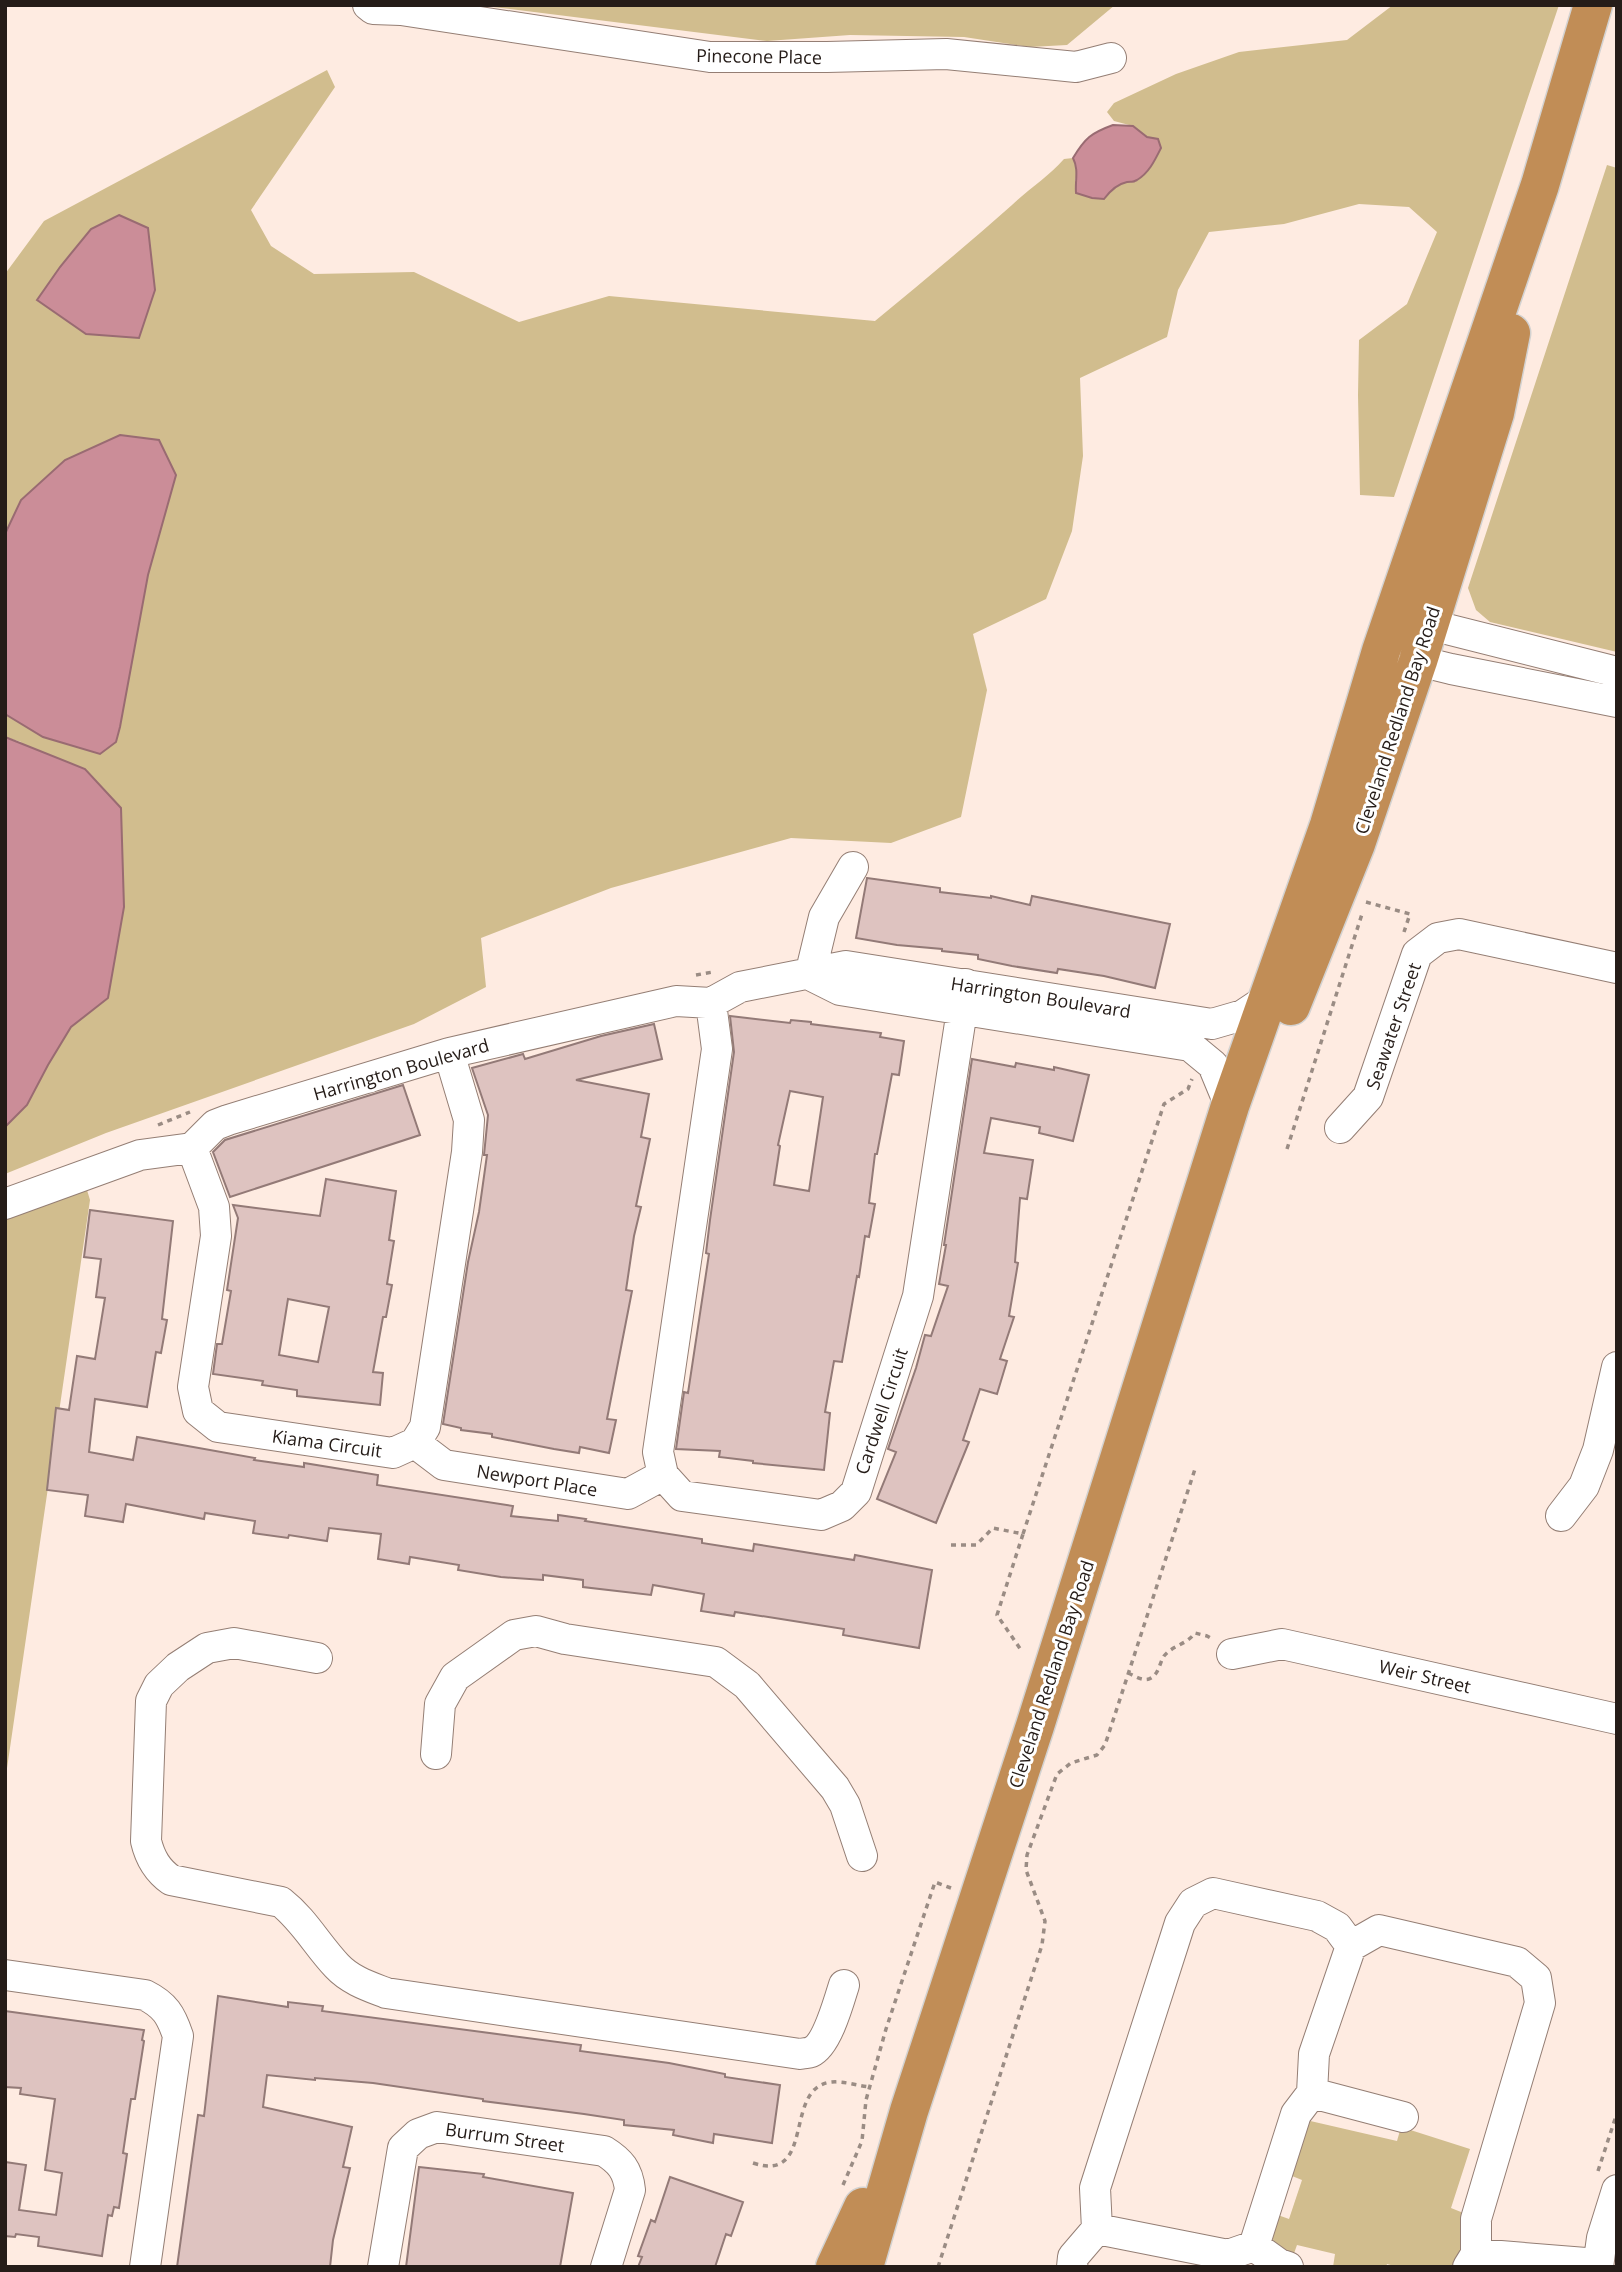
<svg xmlns="http://www.w3.org/2000/svg" width="1622" height="2272" viewBox="0 0 1622 2272" font-family="'Open Sans',sans-serif">
	<style>
		.green { fill: #d1bd8e; fill-rule: evenodd }
		.water { fill: #cb8d98; stroke: #996b72; stroke-width: 2 }
		.building { fill: #dec3c0; stroke: #937a77; stroke-width: 2; fill-rule: evenodd }
		.lines { fill: none; stroke-linecap: round; stroke-linejoin: round }
		.minor-casing { stroke: #947e74; stroke-width: 32 }
		.highway-casing { stroke: #d3d2d1; stroke-width: 41 }
		.path { stroke: #9a8c84; stroke-width: 3.5; stroke-dasharray: 5 5; stroke-linecap: butt }
		.minor { stroke: #fff; stroke-width: 30 }
		.highway { stroke: #c18d56; stroke-width: 38 }
		.labels { text-anchor: middle; dominant-baseline: central; stroke-width: 6; stroke-linejoin: round; paint-order: stroke }
		.street-label { font-size: 18px; fill: #251c18; stroke: #fff }
	</style>
	<rect width="100%" height="100%" fill="#feebe1"/>
	<path class="green" d="M477 5H1115L1067 45 1030 47 964 37 850 35 767 41Z
		M1393 5H1559L1394 497 1360 495 1358 395 1359 340 1407 304 1437 232 1409 207 1359 204 1284 224 1209 232 1178 290 1167 337 1080 378 1083 456 1072 531 1046 599 973 634 987 690 961 817 891 843 791 838 611 888 481 938 486 987 414 1024 106 1133 5 1174V1127L27 1105 48 1065 71 1027 108 998 21 742 5 737V714L43 737 120 727 148 575 176 475 21 500 5 534V274L44 221 327 70 335 87 251 210 271 246 314 274 414 272 519 322 609 296 875 321C921 283 967 245 1012 205 1029 189 1049 176 1064 159L1073 158 1078 169 1075 181 1104 199 1112 190 1124 182H1135L1145 174 1156 159 1147 137 1133 126 1114 121 1107 112 1114 103 1176 74 1239 52 1347 40ZM148 228 154 290 139 338 86 334 38 300Z
		M1607 165 1617 168V652L1490 622 1476 610 1468 588Z
		M87 1190 90 1200 5 1782V1219Z
		M1306 2120 1397 2141 1401 2127 1470 2149 1451 2208 1466 2214 1468 2244 1454 2267H1398L1387 2264 1386 2267H1333L1335 2254 1297 2245 1292 2259C1269 2243 1271 2241 1275 2214L1289 2219 1302 2180 1287 2174Z"/>
	<path class="water" d="M1113 125 1133 126 1147 137 1158 139 1161 148C1155 160 1149 173 1137 180 1131 183 1134 181 1127 182 1117 184 1110 191 1104 199L1092 198 1076 193C1075 180 1079 170 1073 158 1085 138 1091 133 1113 125Z
		M119 215 148 228 155 290 139 338 86 334 37 300 60 267 91 229Z
		M120 435 159 440 176 475 148 575 120 727 116 742 100 754 43 737 5 714V534L21 500 65 460Z
		M5 737 85 769 121 808 124 907 108 998 71 1027 48 1065 27 1105 5 1127Z"/>
	<path class="building" d="M867 878 940 888V892L991 898V896L1030 905 1032 896 1170 924 1155 988 1104 976 1058 969 1057 973 1012 966 978 959V955L942 951V949L897 945 856 938Z
		M730 1016 790 1023 791 1020 811 1022V1024L881 1033 880 1037 904 1041 899 1075 892 1074 877 1154H875L869 1203 875 1204 869 1237 865 1236 859 1277 857 1276 842 1362 834 1361 825 1412 830 1413 824 1470 753 1463V1461L719 1457 720 1451 676 1449 684 1392 688 1393 709 1254 706 1253 710 1220 734 1052ZM790 1091 823 1097 809 1191 774 1185 780 1146 778 1145Z
		M654 1024 662 1059 576 1080 649 1094 641 1137 650 1139 636 1206 641 1207 634 1236 626 1290 632 1291 607 1419 616 1420 609 1453 580 1447 579 1453 554 1449 492 1437V1434L461 1430V1428L443 1424 468 1262 479 1212 487 1155H484L488 1115 472 1068 523 1054 525 1059 601 1036Z
		M972 1059 1015 1067 1016 1063 1054 1070V1067L1089 1075 1073 1141 1039 1133 1040 1127 991 1118 984 1153 1033 1160 1027 1199 1020 1198 1015 1262 1018 1263 1009 1316 1014 1317 1000 1359 1007 1361 997 1394 980 1389 963 1440 969 1442 936 1523 877 1499 896 1452 888 1449 916 1368 925 1335 931 1336 948 1286 939 1284 946 1245H944Z
		M403 1085 420 1135 230 1197 213 1152 225 1140Z
		M326 1179 396 1191 389 1240 394 1241 387 1284 392 1285 386 1317H383L373 1372 383 1373 380 1405 297 1396V1390L262 1385 263 1381 213 1374 217 1344H222L231 1291 227 1290 238 1218 233 1205 320 1216ZM288 1299 329 1307 318 1362 279 1355Z
		M90 1210 173 1221 162 1319 167 1320 161 1353 156 1352 147 1407 95 1399 89 1452 133 1460 137 1437 255 1458 254 1460 304 1467V1463L378 1475 377 1485 513 1506 511 1516 558 1521V1515L586 1519 585 1521 702 1539V1543L753 1551 754 1544 854 1560 855 1555 932 1570 919 1648 843 1635 844 1629 781 1619 735 1612 734 1616 701 1611 704 1594 653 1585 651 1595 583 1587V1580L543 1575V1580L501 1577 458 1570 459 1565 410 1557 409 1564 378 1559 381 1534 329 1528 327 1541 289 1535 288 1538 253 1533 255 1521 205 1513 204 1519 126 1504 123 1522 85 1516 88 1495 47 1490 56 1408 69 1410 77 1356 95 1359 105 1298 96 1297 101 1259 84 1257Z
		M218 1996 288 2007V2002L323 2006 322 2011 581 2045 580 2051 669 2063 725 2074V2077L780 2085 772 2143 714 2134 713 2143 673 2135 674 2130 624 2125V2120L584 2114 483 2101V2099L373 2083 315 2078V2080L267 2075 263 2107 352 2127 343 2167 350 2168 333 2240 330 2267H177L198 2115 204 2116Z
		M5 2011 144 2030 142 2040 144 2041 135 2099H131L123 2153 127 2154 119 2208 114 2207 112 2216 108 2215 102 2256 38 2246 39 2237 16 2234 15 2237 5 2236V2162L26 2165 19 2210 56 2215 62 2173 45 2170 55 2099 20 2094 21 2088 5 2087Z
		M419 2167 484 2174 483 2177 573 2193 560 2267H406Z
		M670 2177 743 2202 731 2236 726 2234 715 2267H638L642 2257 638 2256 651 2220 655 2222Z"/>
	<g class="lines">
		<g class="minor-casing">
			<path id="minor" d="M368 5 373 9 401 10 710 57H827L946 54 1076 67 1111 58
				M1411 620 1617 672
				M1398 656 1451 669 1617 702
				M810 975 840 990 1190 1046 1213 1065 1230 1106
				M810 975 824 917 853 867
				M711 1003 717 1049 658 1452 663 1475 682 1496 821 1515 842 1506 856 1492 918 1296 966 984
				M1340 1128 1368 1097 1417 954 1438 938 1459 934 1617 968
				M192 1148 214 1207 216 1236 193 1387 198 1411 218 1427 393 1453 415 1443 425 1427 467 1152 469 1120 449 1053
				M5 1204 140 1155 192 1148 215 1125 228 1120 449 1053 676 1001 711 1003 740 987 846 966 1212 1024 1243 1015 1267 999
				M415 1443 444 1465 628 1494 663 1475
				M1561 1516 1584 1486 1598 1450 1617 1367
				M1232 1654 1282 1644 1617 1719
				M317 1658 234 1643 207 1648 178 1667 159 1685 151 1701 146 1841C150 1858 157 1870 171 1880L281 1902C304 1920 317 1945 337 1966 350 1980 368 1986 386 1993L800 2054C804 2053 808 2053 811 2052 827 2045 839 2001 844 1985
				M436 1754 440 1704 455 1677 514 1635 536 1631 565 1639 716 1662 747 1685 835 1788 845 1805 862 1856
				M5 1975 145 1995C165 2005 171 2015 178 2036L145 2267
				M1312 2093 1403 2117
				M1254 2246 1228 2255 1097 2229 1095 2188 1180 1923 1193 1903 1213 1893 1317 1916 1337 1927 1351 1946
				M1476 2254 1598 2264
				M383 2267 403 2148 418 2134 437 2127 604 2151C620 2161 628 2170 630 2190L606 2267
				M1072 2267 1073 2257 1097 2229
				M1288 2267 1279 2264 1254 2246 1296 2114 1312 2093 1314 2054 1351 1946 1379 1930 1517 1962 1536 1978 1540 2003 1476 2219V2254L1468 2267
				M1598 2267 1602 2238 1617 2190"/>
		</g>
		<g class="highway-casing">
			<path id="highway" d="M1291 1006 1356 844 1418 661 1495 413 1511 333
				M835 2267 863 2207
				M864 2267 909 2111 1035 1726 1230 1106 1329 825 1381 651 1540 185 1593 5"/>
		</g>
		<path class="path" d="M1366 902 1410 914 1404 932
			M696 975 713 972
			M158 1125 190 1112
			M1287 1149 1362 914
			M1023 1534 1164 1104 1188 1089 1192 1079
			M951 1545H976L993 1528 1023 1534 997 1615 1021 1650
			M1128 1673C1135 1676 1142 1681 1149 1679 1159 1675 1159 1664 1164 1656 1173 1645 1186 1645 1195 1633L1207 1636 1214 1640
			M753 2163C817 2184 782 2086 832 2082 844 2081 859 2086 870 2087
			M1598 2171 1617 2113
			M843 2185 862 2141 866 2100 886 2029 935 1882 951 1888
			M938 2267 1042 1945 1045 1921 1026 1870 1027 1855 1057 1774 1071 1763 1097 1755 1105 1745 1195 1469"/>
		<use href="#minor" class="minor"/>
		<use href="#highway" class="highway"/>
	</g>
	<g class="labels">
		<g class="street-label">
			<text transform="translate(759 56) rotate(1)">Pinecone Place</text>
			<text transform="translate(1397 720) rotate(-72)">Cleveland Redland Bay Road</text>
			<text transform="translate(1041 997) rotate(9)">Harrington Boulevard</text>
			<text transform="translate(1393 1026) rotate(-71)">Seawater Street</text>
			<text transform="translate(401 1069) rotate(-16)">Harrington Boulevard</text>
			<text transform="translate(881 1411) rotate(-72)">Cardwell Circuit</text>
			<text transform="translate(327 1443) rotate(8)">Kiama Circuit</text>
			<text transform="translate(537 1480) rotate(9)">Newport Place</text>
			<text transform="translate(1051 1674) rotate(-72)">Cleveland Redland Bay Road</text>
			<text transform="translate(1425 1676) rotate(13)">Weir Street</text>
			<text transform="translate(505 2137) rotate(8)">Burrum Street</text>
		</g>
	</g>
	<rect width="1622" height="2272" fill="none" stroke="#251c18" stroke-width="14"/>
</svg>
